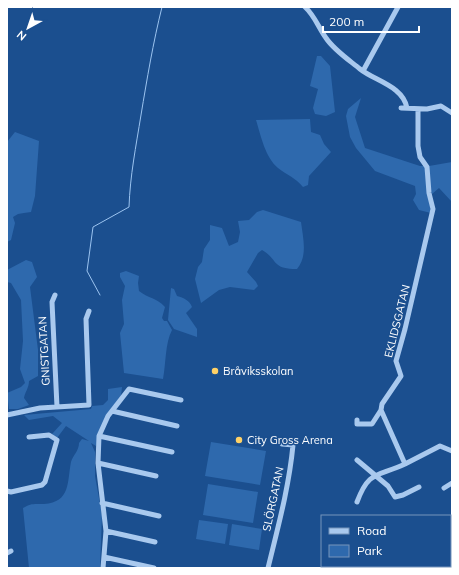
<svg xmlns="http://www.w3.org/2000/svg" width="459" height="575" viewBox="0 0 459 575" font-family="Mulish,sans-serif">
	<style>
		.green { fill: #2e69ad }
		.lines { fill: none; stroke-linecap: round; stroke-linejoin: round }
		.stream { stroke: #9cc4f0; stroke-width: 1 }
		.minor { stroke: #a9c9ee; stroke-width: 5 }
		.poi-dot { fill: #ffd166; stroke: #1b4f8f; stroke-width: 1.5 }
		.labels { text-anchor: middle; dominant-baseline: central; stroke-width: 3; stroke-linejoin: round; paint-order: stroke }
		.street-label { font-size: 11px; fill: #fff; stroke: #1b4f8f }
		.poi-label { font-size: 11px; fill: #fff; stroke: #1b4f8f; text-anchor: start }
	</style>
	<rect width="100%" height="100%" fill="#1b4f8f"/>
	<path class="green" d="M317 56H321L330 66 335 112 326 116 315 114 313 108 318 89 310 86Z
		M361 98 355 117 365 148 420 166H425L431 213 419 210 413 200 416 194 415 186 375 171 356 148 350 137 346 116 348 109Z
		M310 119 311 132 320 135 324 144 331 152 309 176 308 185 303 187C296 178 287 175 278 168 265 157 261 136 256 120Z
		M15 132 39 141 35 196 31 212 24 213 16 202 24 213 18 214 13 217 15 223 11 240 7 242V142Z
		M452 162V202L439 188 432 194 429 185V166Z
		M263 210 301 222C303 238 308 256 297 269 271 269 279 260 262 250L258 253 247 272 256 282 258 286 254 290 230 287 219 290 201 303 195 279 198 267 202 262 204 249 210 240V225L222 228 229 246 238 242 240 232 238 221 249 220 257 212Z
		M26 260 32 262 37 277 30 287 38 350V376L29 381C29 388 25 392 24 398L29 405 18 409H9L7 393 21 387 25 383 20 369 23 341 21 300 11 283 7 282V270Z
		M126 271 139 276 138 283 139 291C149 299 156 297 165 307L162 318 164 321H167L172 330C165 343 166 364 163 379L124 373 120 333 124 324 122 300 125 286 120 277V273Z
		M171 288 174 289 177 296C184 298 189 300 192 307L186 313 197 329V337L174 329 168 320Z
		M122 387 121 396 105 417 96 446 91 443 95 452V476L102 515 100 568H29L23 508C31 503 34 504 44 504 71 502 67 482 71 462 73 455 79 451 79 443L82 439 89 441 66 426 57 438 52 434 62 423 53 416 29 420 24 415 91 409 92 406 103 405 108 400V389Z
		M211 442 266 451 260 485 205 476Z
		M208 484 258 492 253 523 203 515Z
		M199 520 228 524 225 544 196 539Z
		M232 524 262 529 259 550 229 545Z"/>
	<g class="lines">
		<path class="stream" d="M100 295 87 271 93 227 129 207C130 176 136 146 141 115 147 79 153 43 162 7"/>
		<path class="minor" d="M305 7C315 16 318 27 326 38 334 50 349 60 360 69 375 81 403 86 407 108
			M363 71 398 7
			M401 108 427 109 441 106 452 113
			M55 295 52 302 57 407
			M112 411 177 426
			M7 415 40 408 89 405 86 319 89 311
			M357 420V424H372L381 410
			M99 436 172 452
			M357 460 388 486 395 497 403 495 419 487
			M98 463 156 476
			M405 464 440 446 452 451
			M444 488 452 483
			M7 491 11 492 42 485 45 482 57 440 49 435 29 437
			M357 502C369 470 377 477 405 464L381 410 382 404 401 376 396 361 405 329 433 209 429 193 427 167 420 157 418 146V109
			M102 503 159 516
			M106 531 155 542
			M7 553 11 551
			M104 557 154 568
			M103 568 106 531 98 463 99 436 108 416 129 389 181 400
			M268 568C278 527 289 487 293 445L282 444"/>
	</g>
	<g class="poi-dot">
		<circle cx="215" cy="371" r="4"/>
		<circle cx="239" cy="440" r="4"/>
	</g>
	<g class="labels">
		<g class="street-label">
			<text transform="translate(397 321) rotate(-76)">EKLIDSGATAN</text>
			<text transform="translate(44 351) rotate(-93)">GNISTGATAN</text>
			<text transform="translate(273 499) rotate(-78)">SLÖRGATAN</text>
		</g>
		<g class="poi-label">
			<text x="223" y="371">Bråviksskolan</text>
			<text x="247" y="440">City Gross Arena</text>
		</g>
	</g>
	<rect width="459" height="575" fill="none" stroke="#ffffff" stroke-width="16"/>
	<rect x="321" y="515" width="130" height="52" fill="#1b4f8f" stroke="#7695bc"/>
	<rect x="329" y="528" width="20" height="6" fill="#a9c9ee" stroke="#7695bc"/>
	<text x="357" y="535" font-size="12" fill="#ffffff">Road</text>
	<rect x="329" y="545" width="20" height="12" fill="#2e69ad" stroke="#7695bc"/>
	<text x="357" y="555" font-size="12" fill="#ffffff">Park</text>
	<g transform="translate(28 28) rotate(220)" stroke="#1b4f8f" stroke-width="3" paint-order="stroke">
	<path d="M0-3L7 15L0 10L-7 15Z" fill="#ffffff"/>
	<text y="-6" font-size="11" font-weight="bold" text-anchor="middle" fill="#ffffff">N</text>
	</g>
	<path d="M323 26v6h96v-6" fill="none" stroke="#ffffff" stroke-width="2"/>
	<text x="329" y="26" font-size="12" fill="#ffffff" stroke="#1b4f8f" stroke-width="3" paint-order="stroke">200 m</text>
</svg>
